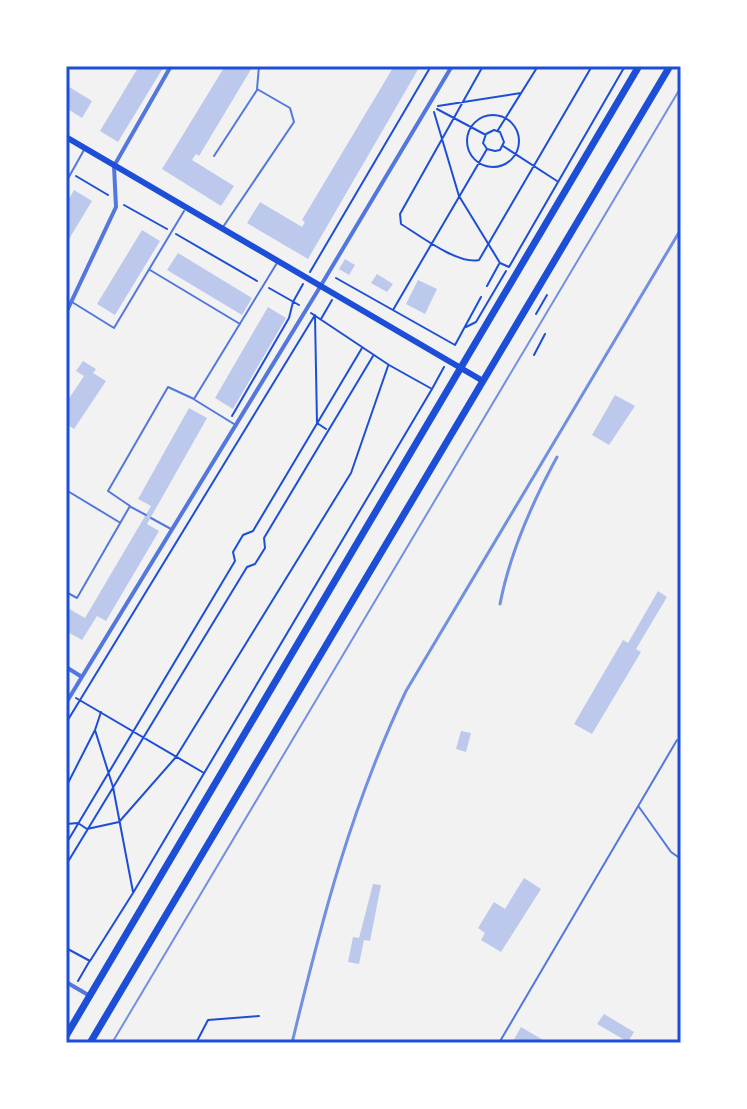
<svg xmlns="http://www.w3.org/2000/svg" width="747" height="1109" viewBox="0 0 747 1109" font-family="'PT Sans',sans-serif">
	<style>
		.building { fill: #bdc9ec }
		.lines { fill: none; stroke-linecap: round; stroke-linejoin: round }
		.path { stroke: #1d4ed8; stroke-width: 2 }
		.service { stroke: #5277de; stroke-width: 2 }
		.minor { stroke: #5277de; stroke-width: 4 }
		.secondary { stroke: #1d4ed8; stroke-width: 6 }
		.primary { stroke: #1d4ed8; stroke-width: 7 }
		.tram { stroke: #7290e2; stroke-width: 2 }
		.rail { stroke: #7290e2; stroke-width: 3 }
		.neatline { fill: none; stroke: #1d4ed8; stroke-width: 3 }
	</style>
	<rect width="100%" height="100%" fill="#f2f2f2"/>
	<path class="building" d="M139 66 163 68 118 142 100 131Z
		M225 66H253L199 156 196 154 192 160 234 186 221 206 162 169Z
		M394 66H420L308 259 247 223 260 202 302 227 305 222 302 220Z
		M66 85 92 101 82 118 66 108Z
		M74 190 92 201 66 244V204Z
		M142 230 160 241 115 315 97 304Z
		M178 253 252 298 242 315 167 270Z
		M345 259 355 265 349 275 339 269Z
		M377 274 393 284 387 292 371 283Z
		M418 280 437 289 425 314 406 304Z
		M268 307 286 318 233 409 215 398Z
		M83 361 96 369 93 373 106 381 74 429 66 424V403L84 376 76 371Z
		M615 395 635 406 609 445 592 435Z
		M189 408 207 418 147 524 159 531 106 621 97 616 82 640 66 631V607L85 618 151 506 138 499Z
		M658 591 667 597 636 649 641 652 592 734 574 724 623 640 628 643Z
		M461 731 471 733 466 752 456 749Z
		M524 878 541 889 501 952 481 940 485 933 478 928 494 902 505 909Z
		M373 884 381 885 370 941 364 940 359 964 348 962 353 937 359 938Z
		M604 1014 634 1032 628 1042 597 1024Z
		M521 1027 548 1043H512Z"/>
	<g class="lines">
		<path class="path" d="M483 66 400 214 401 224C419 235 458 265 479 260L592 66
			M438 106 521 93
			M437 109 484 134
			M434 112 459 196 500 263 509 267 625 66
			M467 141a26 26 0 1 1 52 0a26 26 0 1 1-52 0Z
			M498 130 538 66
			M503 146 557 181
			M76 176 108 195
			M124 205 167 229
			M176 234 257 281
			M310 272 431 66
			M336 278 455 345 481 297
			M487 286 499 264
			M269 288 299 305
			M393 310 487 149 495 151 500 150 504 142 500 132 494 130 486 134 483 143 487 149
			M536 314 547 295
			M315 316 317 423 326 429
			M321 319 332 300
			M466 327 476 322 506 271
			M534 355 545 334
			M432 389 444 367
			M232 416 289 318 293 302 303 284
			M76 698 204 773
			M66 723 315 315
			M95 730 113 787 133 892
			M66 787 95 730 101 712
			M66 824 78 823 87 829 119 822 176 757 351 473 388 366
			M66 844 235 561 233 552 243 535 253 531 362 348
			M66 865 247 567 255 564 265 548 264 538 373 356
			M66 948 90 961 133 893 432 389 389 365 311 313
			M78 981 89 962
			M196 1043 208 1020 259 1016"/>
		<path class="service" d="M214 156 257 90
			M66 182 84 150
			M223 227 294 122 290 108 257 89 259 66
			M150 270 240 324
			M72 302 114 328 184 211
			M195 400 234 424
			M66 490 119 522
			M131 507 146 515
			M151 518 171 529
			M66 592 77 598 130 506 108 491 168 387 194 399 277 263
			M639 807 671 852 681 859
			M499 1043 677 740"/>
		<path class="minor" d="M66 313 116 207 114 166 171 66
			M66 667 82 677
			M66 703 320 287 452 66
			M66 982 90 996"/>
		<path class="secondary" d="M66 137 483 381"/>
		<path class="primary" d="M66 1036 639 66
			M90 1043 670 66"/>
		<path class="tram" d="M112 1043 681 87"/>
		<path class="rail" d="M500 604C510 552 532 503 557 457
			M292 1043C322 919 351 807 406 691L681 229"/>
	</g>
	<rect width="747" height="1109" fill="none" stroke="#ffffff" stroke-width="136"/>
	<rect x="68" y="68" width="611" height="973" class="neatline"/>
</svg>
